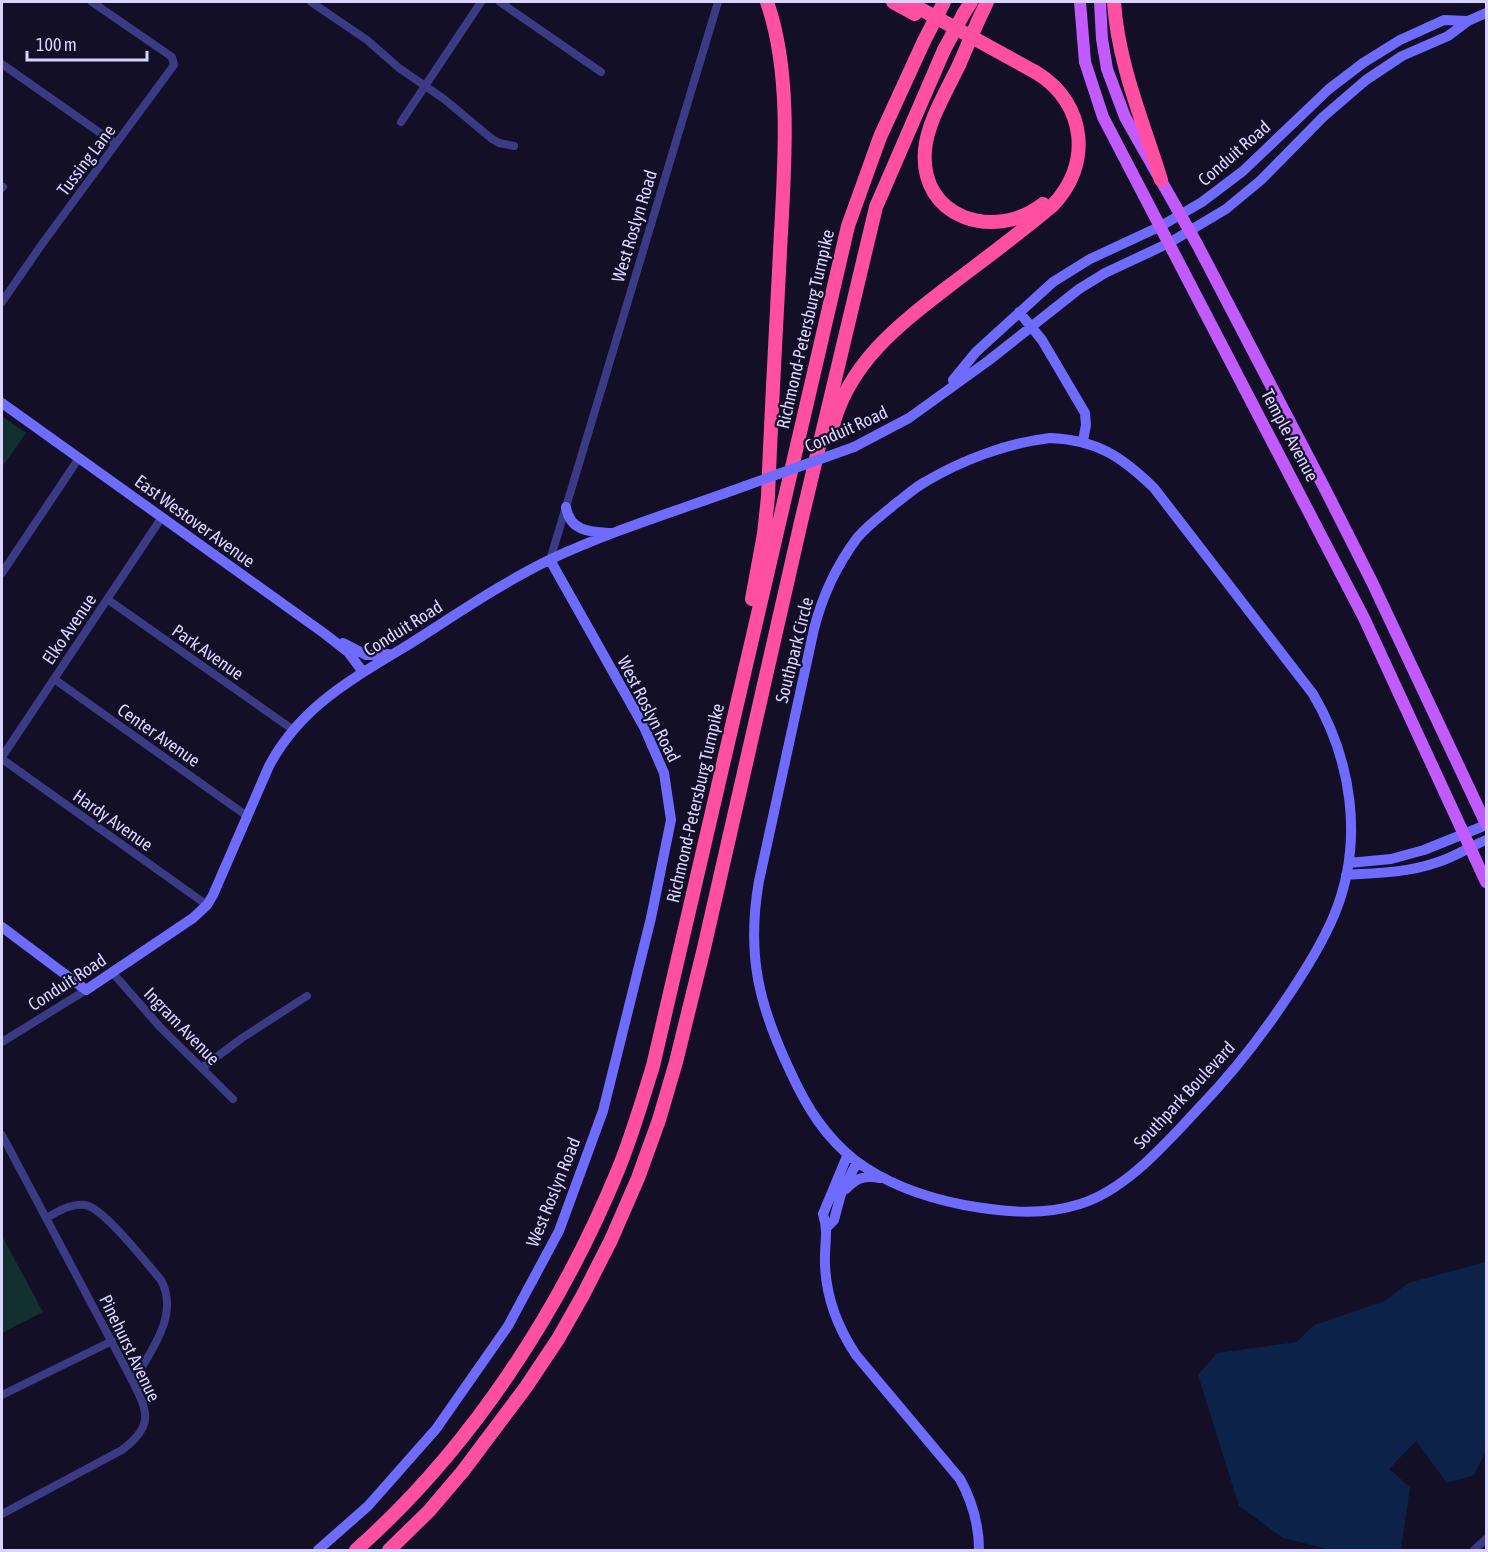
<svg xmlns="http://www.w3.org/2000/svg" width="1488" height="1552" viewBox="0 0 1488 1552" font-family="'Asap Condensed',sans-serif">
	<style>
		.green { fill: #12302f }
		.water { fill: #0c2248 }
		.lines { fill: none; stroke-linecap: round; stroke-linejoin: round }
		.street { stroke: #3d3a85; stroke-width: 8 }
		.secondary { stroke: #6f6bff; stroke-width: 10 }
		.primary { stroke: #c25bff; stroke-width: 12 }
		.highway { stroke: #ff4fa3; stroke-width: 14 }
		.secondary-bridge { stroke: #6f6bff; stroke-width: 10 }
		.highway-bridge { stroke: #ff4fa3; stroke-width: 14 }
		.labels { text-anchor: middle; dominant-baseline: central; stroke-width: 4.5; stroke-linejoin: round; paint-order: stroke }
		.street-label { font-size: 18px; fill: #d9d4ff; stroke: #130f26 }
	</style>
	<rect width="100%" height="100%" fill="#130f26"/>
	<path class="green" d="M2 416 26 433 2 467Z
		M2 1236 43 1312 2 1333Z"/>
	<path class="water" d="M1486 1262V1451L1474 1475 1447 1483 1416 1441 1389 1469 1410 1487 1401 1550H1332L1283 1538 1239 1506 1198 1375 1217 1353 1297 1342 1314 1325 1385 1301 1408 1283Z"/>
	<g class="lines">
		<path class="street" d="M311 2 367 40 399 68 444 99 492 139 499 143 514 146
			M500 2 601 72
			M2 64 116 144
			M401 122 481 2
			M2 188 3 187
			M2 302 42 244 174 65 172 57 92 2
			M550 560 718 2
			M2 573 79 458
			M107 599 292 729
			M54 679 247 816
			M2 757 162 517
			M2 759 207 905
			M112 972 160 1027 233 1099
			M2 1042 86 990
			M202 1068 242 1038 307 996
			M2 1135 133 1382C148 1412 154 1426 122 1450L2 1514
			M46 1218C58 1212 70 1203 85 1205 103 1207 147 1264 161 1280 180 1315 150 1352 133 1382
			M2 1395 112 1341
			M1474 1550 1486 1539"/>
		<path class="secondary" d="M1019 312 1042 340 1085 413 1086 425 1083 441
			M953 380 976 352 1053 282 1090 259 1161 226 1202 202 1243 171 1329 89 1363 63 1400 40 1444 20 1468 21
			M2 403 325 634 348 652 363 672
			M1050 438C1097 440 1121 456 1154 488L1313 694C1352 760 1364 841 1335 913 1322 945 1302 976 1282 1005 1257 1042 1229 1077 1198 1109 1166 1143 1126 1190 1080 1204 1043 1216 1002 1212 964 1205 928 1198 887 1184 856 1161 826 1138 807 1108 791 1073 759 1006 746 955 759 881L814 629C822 597 837 565 857 538 868 525 882 515 895 504 905 497 914 488 925 482 962 460 1007 443 1050 438Z
			M854 447 909 418 988 361 1079 289 1105 273 1169 243 1226 209 1261 180 1323 117 1366 80 1402 56 1448 36 1468 21 1486 13
			M566 507C570 532 591 532 611 533
			M343 643 366 655 388 654
			M1349 863 1391 859 1424 850 1486 825
			M1346 875C1376 873 1406 873 1435 863 1453 858 1469 847 1486 840
			M2 927 86 990 193 918 207 905 213 895 269 766C301 706 352 679 408 645 454 616 500 584 549 560 612 530 680 510 745 486
			M848 1154 823 1214C829 1233 824 1245 825 1264 826 1298 838 1328 856 1355L960 1479C972 1501 979 1526 979 1550
			M846 1189C856 1178 865 1175 880 1178
			M827 1227 834 1220 841 1194 857 1162
			M318 1550 368 1506 436 1429 508 1326 559 1231 603 1111 651 918 671 820 664 773 644 727 550 560"/>
		<path class="primary" d="M1080 2 1085 62 1103 117 1364 618 1486 882
			M1100 2 1102 39 1107 69 1125 117 1197 244 1324 487 1372 582 1486 824"/>
		<path class="highway" d="M893 2 915 14
			M1114 2C1118 64 1143 121 1161 180
			M964 13 971 2
			M978 21 987 2
			M959 65C947 90 927 123 925 150 919 218 994 242 1043 204
			M832 429C848 362 901 323 953 283 986 258 1020 233 1052 206 1092 166 1087 104 1037 73L908 2
			M752 599 764 534 768 497C771 415 776 333 780 251 784 173 793 76 767 2
			M356 1550C471 1448 560 1311 618 1170 632 1136 642 1101 653 1066L848 226 880 137 924 41
			M389 1550 429 1511 463 1471 526 1387 558 1339 583 1295 611 1240 638 1178 659 1120 676 1062 704 948 801 522 876 207 944 50"/>
		<path class="secondary-bridge" d="M745 486 854 447"/>
		<path class="highway-bridge" d="M924 41 944 2
			M944 50 964 13
			M959 65 978 21"/>
	</g>
	<g class="labels">
		<g class="street-label">
			<text transform="translate(1234 153) rotate(-41)">Conduit Road</text>
			<text transform="translate(86 160) rotate(-53)">Tussing Lane</text>
			<text transform="translate(634 226) rotate(-73)">West Roslyn Road</text>
			<text transform="translate(805 329) rotate(-77)">Richmond-Petersburg Turnpike</text>
			<text transform="translate(846 429) rotate(-24)">Conduit Road</text>
			<text transform="translate(1290 435) rotate(62)">Temple Avenue</text>
			<text transform="translate(195 521) rotate(36)">East Westover Avenue</text>
			<text transform="translate(403 628) rotate(-32)">Conduit Road</text>
			<text transform="translate(69 629) rotate(-56)">Elko Avenue</text>
			<text transform="translate(794 650) rotate(-76)">Southpark Circle</text>
			<text transform="translate(208 652) rotate(35)">Park Avenue</text>
			<text transform="translate(649 709) rotate(63)">West Roslyn Road</text>
			<text transform="translate(159 735) rotate(35)">Center Avenue</text>
			<text transform="translate(695 803) rotate(-77)">Richmond-Petersburg Turnpike</text>
			<text transform="translate(113 820) rotate(35)">Hardy Avenue</text>
			<text transform="translate(67 982) rotate(-33)">Conduit Road</text>
			<text transform="translate(182 1026) rotate(46)">Ingram Avenue</text>
			<text transform="translate(1184 1095) rotate(-47)">Southpark Boulevard</text>
			<text transform="translate(553 1192) rotate(-68)">West Roslyn Road</text>
			<text transform="translate(130 1348) rotate(64)">Pinehurst Avenue</text>
		</g>
	</g>
	<rect width="1488" height="1552" fill="none" stroke="#d9d4ff" stroke-width="6"/>
	<path d="M27 51v9h120v-9" fill="none" stroke="#d9d4ff" stroke-width="3"/>
	<text x="36" y="51" font-size="18" fill="#d9d4ff" stroke="#130f26" stroke-width="4.5" paint-order="stroke">100 m</text>
</svg>
